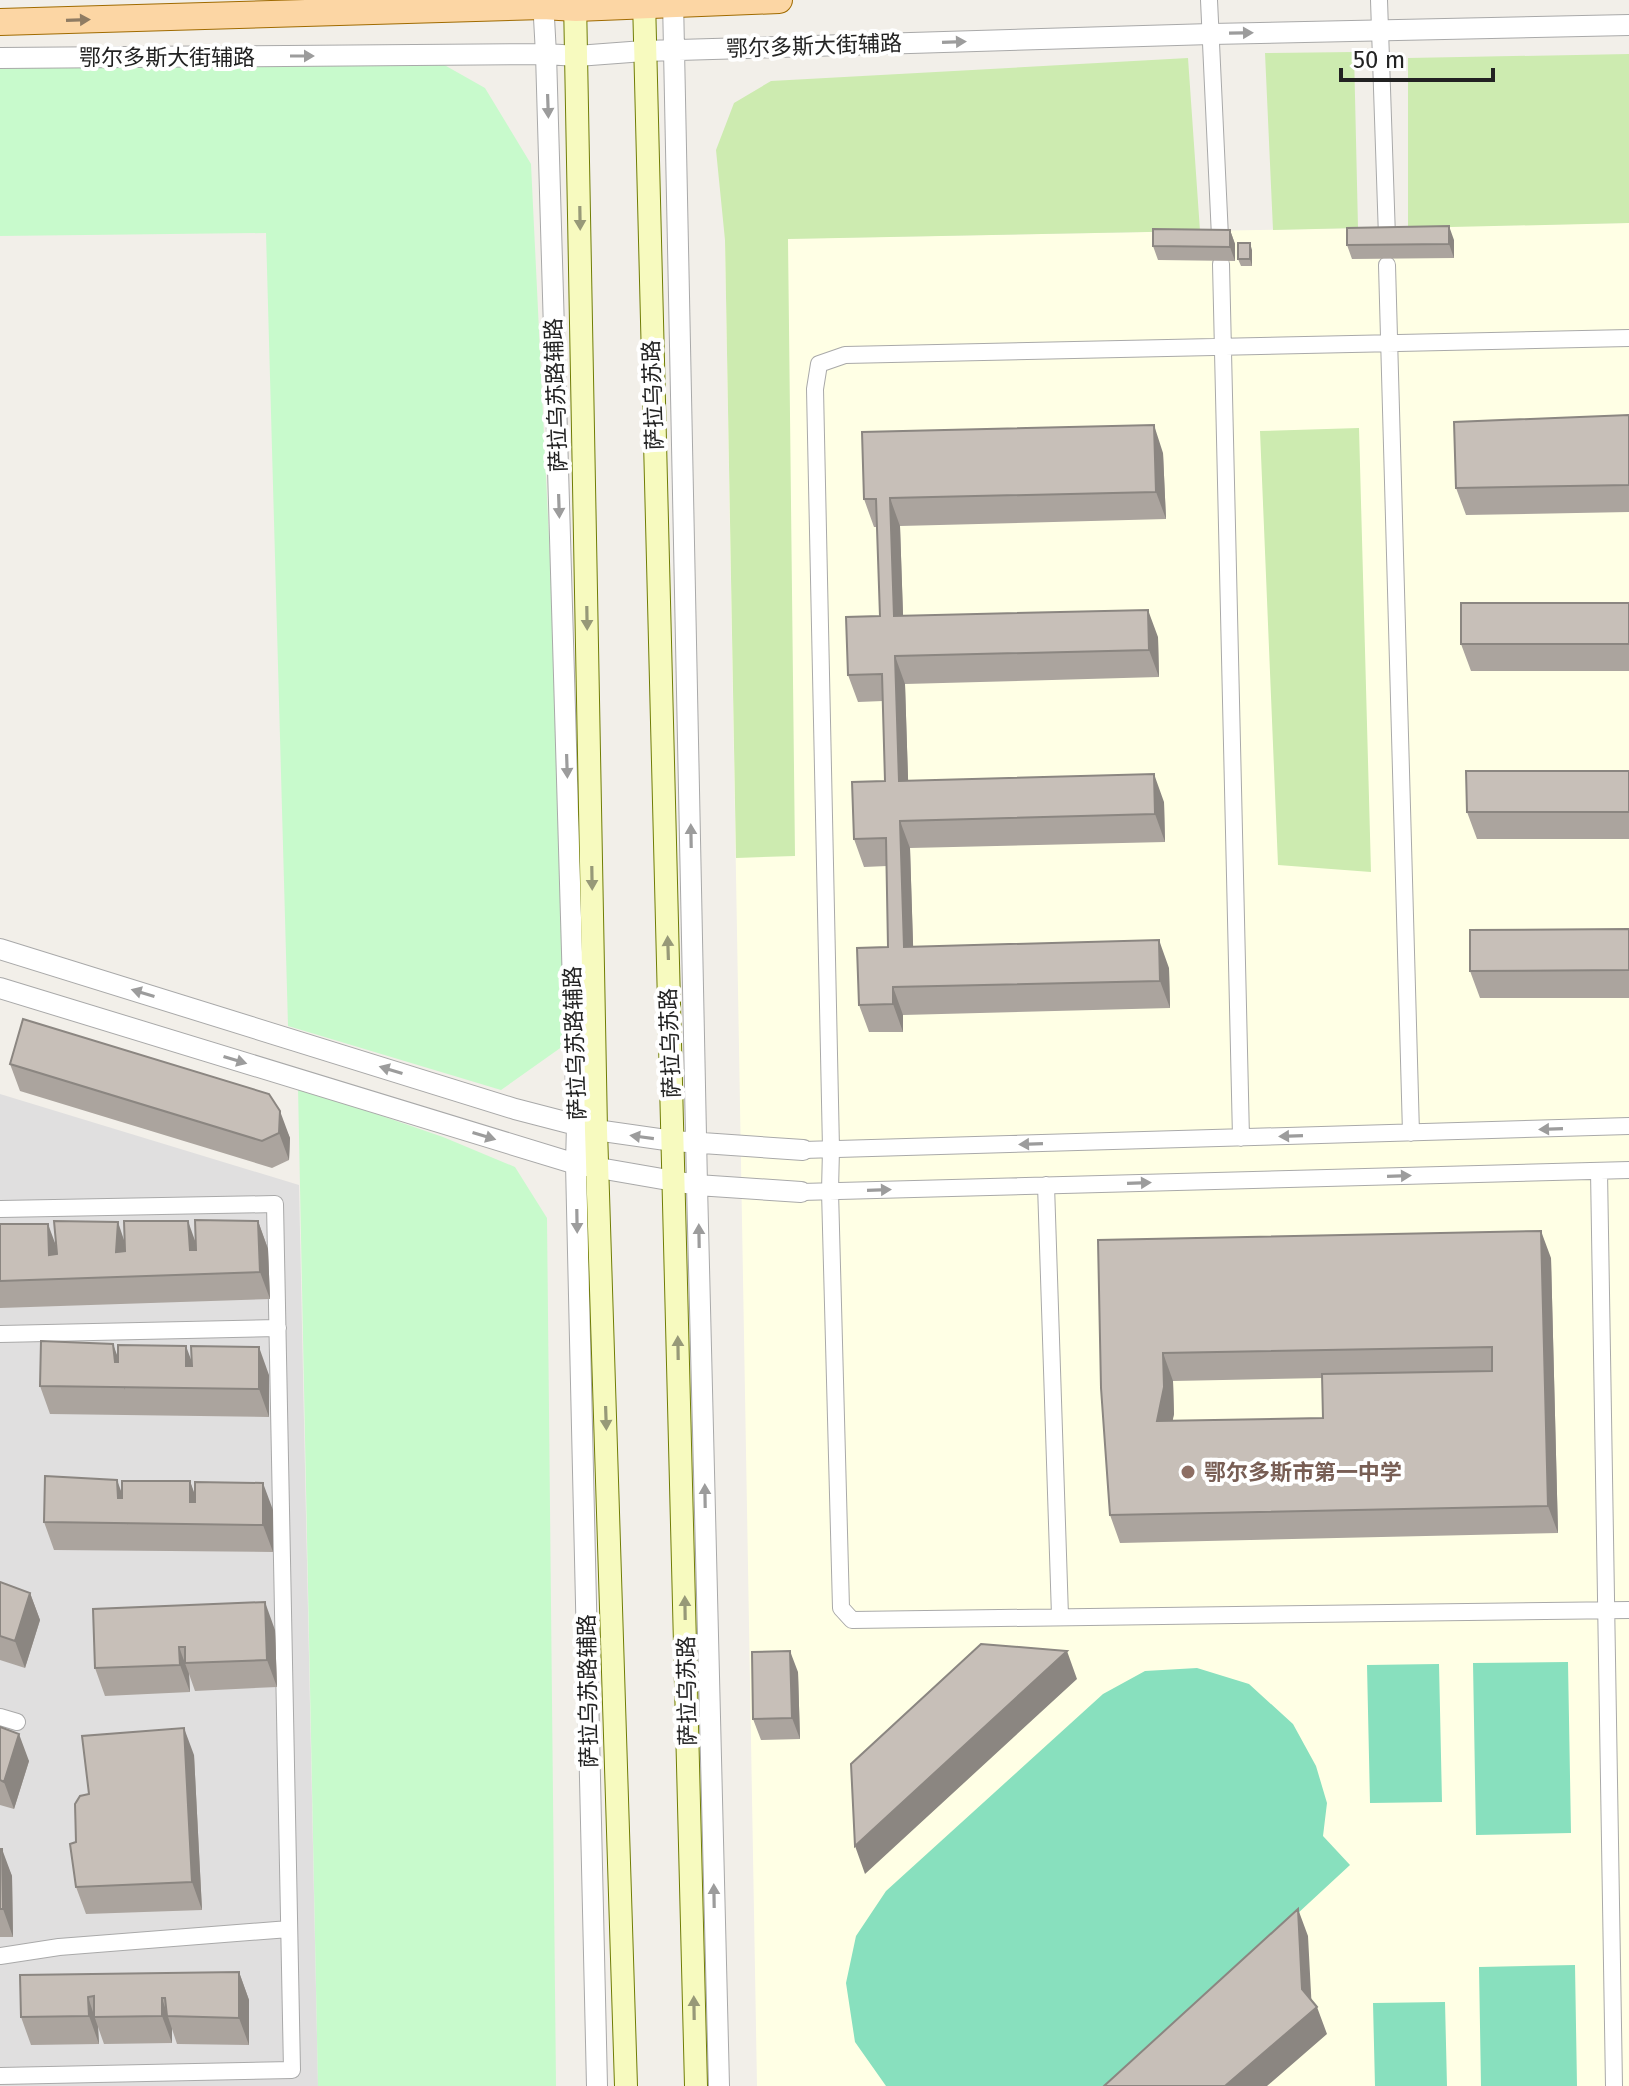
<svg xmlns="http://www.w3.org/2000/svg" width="1629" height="2086" viewBox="0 0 1629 2086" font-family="'Fira Sans','Noto Sans SC',sans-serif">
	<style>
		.residential { fill: #e0dfdf }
		.education { fill: #ffffe5 }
		.grass { fill: #cdebb0 }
		.park { fill: #c8facc }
		.pitch { fill: #88e0be }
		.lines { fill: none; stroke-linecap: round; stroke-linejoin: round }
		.minor-casing { stroke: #a9a9a9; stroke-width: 18 }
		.tertiary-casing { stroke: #a9a9a9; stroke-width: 22 }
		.secondary-casing { stroke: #707d05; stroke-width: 24 }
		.primary-casing { stroke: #a06b00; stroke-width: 28 }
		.minor { stroke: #fff; stroke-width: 16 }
		.tertiary { stroke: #fff; stroke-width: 20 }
		.secondary { stroke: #f7fabf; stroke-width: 22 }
		.primary { stroke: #fcd6a4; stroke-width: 26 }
		.wall { fill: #aba49e; fill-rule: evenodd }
		.shaded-wall { fill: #8b8681 }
		.building { fill: #c7bfb8; stroke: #8b8681; stroke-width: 2; fill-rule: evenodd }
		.oneway { fill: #8f7c63 }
		.oneway2 { fill: #9c9c9c }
		.oneway3 { fill: #979978 }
		.education-dot { fill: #8d6e63; stroke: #fff; stroke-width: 3 }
		.labels { text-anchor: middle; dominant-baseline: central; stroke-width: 8; stroke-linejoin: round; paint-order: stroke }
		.street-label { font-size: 22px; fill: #222; stroke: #fff }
		.education-label { font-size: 22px; font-weight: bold; fill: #785e54; stroke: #fff; text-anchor: start }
	</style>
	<rect width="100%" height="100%" fill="#f2efe9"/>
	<path class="residential" d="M0 1094 299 1185 318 2086H0Z"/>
	<path class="education" d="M1629 223V2086H757L725 240Z"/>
	<path class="grass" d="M1354 52 1358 228 1273 230 1265 53Z
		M1629 54V223L1408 228V58Z
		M1188 58 1200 231 788 239 795 856 736 858 725 240 716 150 734 103 771 81Z
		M1359 428 1371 872 1278 865 1260 431Z"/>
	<path class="park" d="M432 58 485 88 531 164 573 1039 501 1090 288 1026 266 233 0 236V66Z
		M298 1087 443 1137 515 1167 547 1218 556 2086H318Z"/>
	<path class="pitch" d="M1568 1662 1571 1833 1476 1835 1473 1663Z
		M1439 1664 1442 1802 1370 1803 1367 1665Z
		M1197 1668 1249 1684 1293 1724 1316 1766 1327 1803 1323 1836 1350 1865 1111 2086H886L855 2042 846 1983 856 1936 886 1891 1103 1694 1145 1671Z
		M1575 1965 1577 2086H1481L1479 1967Z
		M1445 2002 1447 2086H1375L1373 2003Z"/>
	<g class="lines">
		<g class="minor-casing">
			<path id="minor" d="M1209 0 1220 237
				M1379 0 1387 237
				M1221 264 1241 1138
				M1387 265 1411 1133
				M1629 338 845 355 819 364 815 389 831 1149 830 1191 841 1608 852 1620 1629 1610
				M803 1150 1629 1126
				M1599 1171 1614 2086
				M1046 1185 1060 1616
				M801 1192 1629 1170
				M0 1209 275 1204 292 2070 0 2076
				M0 1334 278 1328
				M0 1717 17 1722
				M0 1956 59 1947 289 1929"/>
		</g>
		<g class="tertiary-casing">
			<path id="tertiary" d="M543 0 546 54 577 1125 576 1164 597 2086
				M673 0 697 1185 719 2086
				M0 58 546 54 577 56 644 51 1211 34 1629 25
				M0 949 515 1109 596 1130 673 1141 803 1150
				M0 988 576 1164 697 1185 801 1192"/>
		</g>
		<g class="secondary-casing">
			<path id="secondary" d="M575 0 596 1130 626 2086
				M644 0 696 2086"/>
		</g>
		<g class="primary-casing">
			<path id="primary" d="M0 22 543 6 576 8 779 0"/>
		</g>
		<use href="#minor" class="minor"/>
		<use href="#tertiary" class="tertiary"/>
		<use href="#secondary" class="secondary"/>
		<use href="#primary" class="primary"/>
	</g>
	<path class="wall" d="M1230 230 1235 244V261L1158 260 1153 246Z
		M1454 240V258L1352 259 1347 245Z
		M1252 250V266H1241L1238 259Z
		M1629 415V512L1466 515 1456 488Z
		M1163 453 1166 519 900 526 903 616 1158 637 1159 677 905 684 908 780 1164 802 1165 842 910 848 913 946 1169 968 1170 1008 903 1015V1032H869L859 1005 888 947 887 866 864 867 854 839 885 781 883 701 858 702 848 675 880 616 877 527H874L864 499Z
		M1629 603V671H1471L1461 644Z
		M1629 771V839H1477L1467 812Z
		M1629 929V998H1480L1470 971Z
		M10 1064 269 1094 290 1138 289 1160 272 1168 20 1091Z
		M258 1221 268 1249 270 1299 0 1308V1224L56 1245 125 1241 196 1244Z
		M1098 1240 1551 1258 1558 1533 1120 1543 1110 1515ZM1322 1378 1323 1418 1172 1421 1174 1414 1173 1381Z
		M118 1357 192 1361 269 1375V1417L50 1414 40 1386Z
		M190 1481 195 1497 273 1510V1552L54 1550 44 1522 122 1493Z
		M0 1582 30 1593 40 1620 25 1668 0 1660Z
		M93 1609 275 1630 277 1687 195 1691 189 1674 190 1692 105 1696 95 1668Z
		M798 1672 800 1739 761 1740 753 1719Z
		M0 1727 29 1761 14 1809 0 1805Z
		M194 1755 202 1910 86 1914 76 1887V1842L89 1794Z
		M0 1849 12 1876 13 1937H0Z
		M239 1972 249 2000V2045L177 2044 172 2029V2043L104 2044 98 2027 99 2044 31 2045 21 2017 20 1975Z"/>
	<path class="shaded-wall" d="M1449 226 1454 240V258L1449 244Z
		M1230 230 1235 244V261L1230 247Z
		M1250 243 1252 250V266L1250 259Z
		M1154 425 1163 453 1166 519 1156 492Z
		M890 498 900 526 904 643 894 616Z
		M1148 610 1158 637 1159 677 1149 650Z
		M895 656 905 684 909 808 899 781Z
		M1154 774 1164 802 1165 842 1155 814Z
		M900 821 910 848 914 974 904 947Z
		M1159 940 1169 968 1170 1008 1160 981Z
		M893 987 903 1015V1032L893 1004Z
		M280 1111 290 1138 289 1160 279 1133Z
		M188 1221 198 1249 199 1274 190 1250Z
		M258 1221 268 1249 270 1299 260 1272Z
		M118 1222 127 1249 126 1276 116 1252Z
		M48 1224 58 1251 59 1279 49 1255Z
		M1541 1231 1551 1258 1558 1533 1548 1506Z
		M113 1344 123 1371 125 1390 115 1362Z
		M186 1346 196 1373 186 1366Z
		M259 1347 269 1375V1417L259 1389Z
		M1163 1353 1173 1381 1174 1414 1167 1449 1157 1421Z
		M117 1480 127 1507 128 1525 118 1498Z
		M190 1481 200 1509 190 1502Z
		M263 1483 273 1510V1552L263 1525Z
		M30 1593 40 1620 25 1668 15 1641Z
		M265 1602 275 1630 277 1687 267 1660Z
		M179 1647 189 1674 190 1692 180 1665Z
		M790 1651 798 1672 800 1739 792 1718Z
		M1067 1651 1077 1679 865 1874 855 1846Z
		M184 1728 194 1755 202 1910 192 1882Z
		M19 1734 29 1761 14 1809 4 1782Z
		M2 1849 12 1876 13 1937 3 1909Z
		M1298 1909 1308 1936 1312 2012 1317 2007 1327 2034 1267 2086H1225L1302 1989Z
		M239 1972 249 2000V2045L239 2018Z
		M88 1997 98 2027 99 2044 89 2016Z
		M162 1998 172 2029V2043L162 2016Z"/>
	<path class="building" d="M1449 226V244L1347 245V228Z
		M1153 229 1230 230V247L1153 246Z
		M1238 243H1250V259H1238Z
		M1629 415V485L1456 488 1454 422Z
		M1154 425 1156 492 890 498 894 616 1148 610 1149 650 895 656 899 781 1154 774 1155 814 900 821 904 947 1159 940 1160 981 893 987V1004L859 1005 857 948 888 947 886 838 854 839 852 782 885 781 882 674 848 675 846 617 880 616 876 499H864L862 432Z
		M1461 603H1629V644H1461Z
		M1466 771H1629V812H1467Z
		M1629 929V970L1470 971V930Z
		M23 1019 269 1094 280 1111 279 1133 262 1141 10 1064Z
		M195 1220 258 1221 260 1272 0 1281V1224H48L49 1255 57 1254 54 1221 118 1222 116 1252 125 1251 124 1221H188L190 1250H196Z
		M1541 1231 1548 1506 1110 1515 1101 1388 1098 1240ZM1492 1347V1371L1322 1374 1323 1418 1157 1421 1164 1387 1163 1353Z
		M41 1341 113 1344 115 1362H118V1345L186 1346V1366H192L191 1346 259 1347V1389L40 1386Z
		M45 1476 117 1480 118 1498H122V1481H190V1502H195V1482L263 1483V1525L44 1522Z
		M0 1582 30 1593 15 1641 0 1636Z
		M265 1602 267 1660 185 1663V1647H179L180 1665 95 1668 93 1609Z
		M981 1644 1067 1651 855 1846 851 1764Z
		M790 1651 792 1718 753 1719 752 1652Z
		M0 1727 19 1734 4 1782 0 1780Z
		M184 1728 192 1882 76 1887 70 1844 76 1842 75 1804 80 1796 89 1794 82 1736Z
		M0 1849H2L3 1909H0Z
		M1298 1909 1302 1989 1317 2007 1225 2086H1104Z
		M239 1972V2018L167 2016 165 1998H162V2016L94 2017V1996L88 1997 89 2016 21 2017 20 1975Z"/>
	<defs><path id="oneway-solid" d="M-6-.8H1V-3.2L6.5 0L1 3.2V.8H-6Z" transform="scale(2)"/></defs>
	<use class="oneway" href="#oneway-solid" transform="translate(78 20) rotate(-2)"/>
	<g class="oneway2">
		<use href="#oneway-solid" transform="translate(1241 33) rotate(-1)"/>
		<use href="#oneway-solid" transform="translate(954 42) rotate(-2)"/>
		<use href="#oneway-solid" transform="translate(302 56)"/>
		<use href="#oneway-solid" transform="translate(548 106) rotate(88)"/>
		<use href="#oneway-solid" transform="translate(559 506) rotate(88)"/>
		<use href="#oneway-solid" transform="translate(567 766) rotate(88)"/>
		<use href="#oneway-solid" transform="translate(691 836) rotate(-91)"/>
		<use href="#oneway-solid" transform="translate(143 993) rotate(-163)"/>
		<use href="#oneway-solid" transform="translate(235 1060) rotate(17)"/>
		<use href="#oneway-solid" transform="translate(391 1070) rotate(-163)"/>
		<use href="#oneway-solid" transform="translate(1551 1129) rotate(178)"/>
		<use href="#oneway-solid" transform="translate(484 1136) rotate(17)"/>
		<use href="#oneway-solid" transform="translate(1291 1136) rotate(178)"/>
		<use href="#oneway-solid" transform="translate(642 1137) rotate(-172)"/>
		<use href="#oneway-solid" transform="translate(1031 1144) rotate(178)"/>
		<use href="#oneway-solid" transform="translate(1399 1176) rotate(-2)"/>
		<use href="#oneway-solid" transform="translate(1139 1183) rotate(-2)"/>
		<use href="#oneway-solid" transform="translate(879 1190) rotate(-2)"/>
		<use href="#oneway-solid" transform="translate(577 1221) rotate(89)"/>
		<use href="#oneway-solid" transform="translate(699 1236) rotate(-91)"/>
		<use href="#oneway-solid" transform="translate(705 1496) rotate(-91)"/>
		<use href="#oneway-solid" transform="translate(714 1896) rotate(-91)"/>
	</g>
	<g class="oneway3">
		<use href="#oneway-solid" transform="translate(580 218) rotate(89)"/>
		<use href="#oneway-solid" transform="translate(587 618) rotate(89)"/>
		<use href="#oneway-solid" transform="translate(592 878) rotate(89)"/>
		<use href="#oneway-solid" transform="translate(668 948) rotate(-92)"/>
		<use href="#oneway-solid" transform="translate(678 1348) rotate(-91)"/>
		<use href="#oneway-solid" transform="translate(606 1418) rotate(88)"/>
		<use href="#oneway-solid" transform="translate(685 1608) rotate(-91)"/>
		<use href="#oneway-solid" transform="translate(694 2008) rotate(-91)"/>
	</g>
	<circle class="education-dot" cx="1188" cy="1472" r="8"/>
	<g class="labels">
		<g class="street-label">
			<text transform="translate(814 46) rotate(-2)">鄂尔多斯大街辅路</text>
			<text x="167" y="57">鄂尔多斯大街辅路</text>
			<text transform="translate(556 395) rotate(-92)">萨拉乌苏路辅路</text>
			<text transform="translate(653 395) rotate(-92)">萨拉乌苏路</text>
			<text transform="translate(575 1043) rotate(-92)">萨拉乌苏路辅路</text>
			<text transform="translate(670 1043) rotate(-92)">萨拉乌苏路</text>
			<text transform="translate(588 1691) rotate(-91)">萨拉乌苏路辅路</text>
			<text transform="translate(687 1691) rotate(-91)">萨拉乌苏路</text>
		</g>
		<g class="education-label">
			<text x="1204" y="1472">鄂尔多斯市第一中学</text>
		</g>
	</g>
	<path d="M1341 68v12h152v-12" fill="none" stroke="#222222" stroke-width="4"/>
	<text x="1353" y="68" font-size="24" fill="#222222" stroke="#ffffff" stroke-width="6" paint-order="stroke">50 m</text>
</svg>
